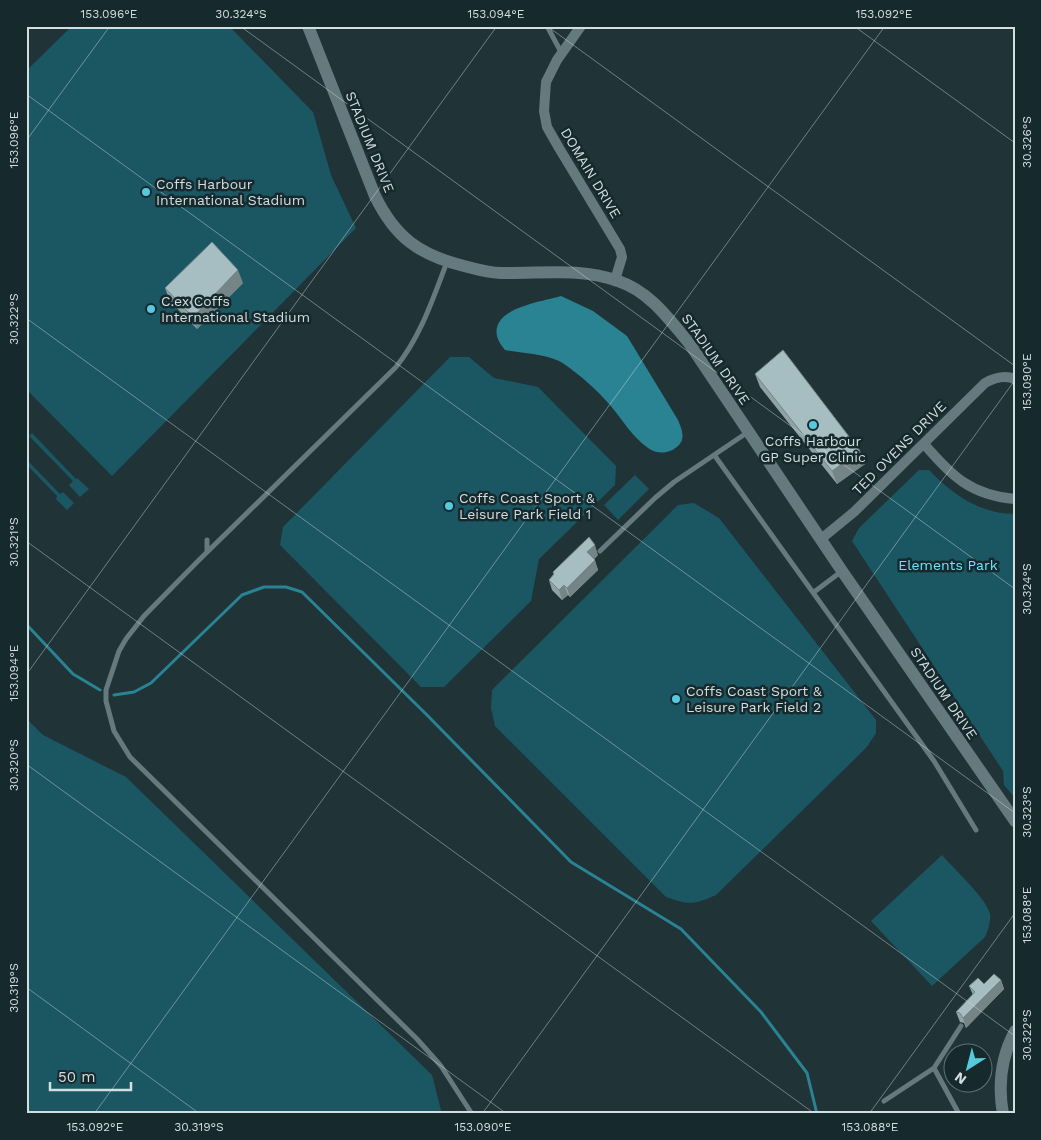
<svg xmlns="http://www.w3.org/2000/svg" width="1041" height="1140" viewBox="0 0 1041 1140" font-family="'Work Sans',sans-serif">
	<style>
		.green { fill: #1b5762 }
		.water { fill: #2a8393 }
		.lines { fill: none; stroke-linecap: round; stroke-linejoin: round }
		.stream { stroke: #2a8393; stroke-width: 3 }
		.lane { stroke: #657a7e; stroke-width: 5 }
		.street { stroke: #657a7e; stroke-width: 10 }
		.secondary { stroke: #657a7e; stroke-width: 12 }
		.wall { fill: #8fa3a6 }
		.shaded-wall { fill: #748487 }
		.building { fill: #a6bdc1; stroke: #748487 }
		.ticks { fill: none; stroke: #d3dee1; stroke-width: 1; stroke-opacity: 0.45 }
		.poi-dot { fill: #55cadf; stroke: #16292d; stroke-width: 2 }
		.labels { text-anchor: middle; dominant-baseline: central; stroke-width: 5; stroke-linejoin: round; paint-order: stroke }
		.street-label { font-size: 14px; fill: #d3dee1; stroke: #16292d }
		.poi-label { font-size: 14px; fill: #d3dee1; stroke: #16292d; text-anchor: start }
		.park-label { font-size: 14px; fill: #6ae6fe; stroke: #16292d }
		.neatline { fill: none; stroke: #d3dee1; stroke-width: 2 }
		.ticks-label { font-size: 12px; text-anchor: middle; fill: #d3dee1 }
	</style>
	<rect width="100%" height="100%" fill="#203337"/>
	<path class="green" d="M72 26H229L313 112 331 175 356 228 112 476 26 389V71Z
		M450 357H469L494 378 538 387 616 466 615 485 539 559 531 601 444 687H421L280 545 283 527Z
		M32 433 76 479 77 478 89 489 80 497 69 485 73 481 29 436Z
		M26 459 60 494 63 492 74 503 67 510 56 499 57 496 26 464Z
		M919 470H929C952 494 980 514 1015 514V798L1004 785 1003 771 852 541 859 528Z
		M635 475 649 489 618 520 604 505Z
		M694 503 719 518 876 720V733L867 747 716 895C694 905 689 905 666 897L495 726 491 708 492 690 678 505Z
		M26 718 43 735 126 777 432 1075 442 1114H26Z
		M942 855C953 868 987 899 990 914 991 922 988 930 985 937L932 986 871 921Z"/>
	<path class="water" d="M561 296 593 311 627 336 678 420C681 428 686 437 679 445 670 454 658 455 648 448 632 437 622 419 610 405 597 390 580 375 564 364 550 354 521 353 505 350 502 346 498 341 497 336 491 308 541 302 561 296Z"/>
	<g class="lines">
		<path class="stream" d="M26 624 73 674 100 690
			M114 695 134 692 151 683 242 595 264 587H286L302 592 427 715 571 862 681 929 761 1012 807 1073 817 1114"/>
		<path class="lane" d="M547 26 561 52
			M447 262C433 298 421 336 396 367L198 561 144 616 126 639 119 651 106 690V701L114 731 130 757 417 1039 441 1066 472 1114
			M715 456 934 761 976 830
			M600 551 655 498 674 482 748 432
			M207 552V540
			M814 592 842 571
			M934 1068 959 1114
			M884 1101 934 1068 961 1026"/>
		<path class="street" d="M581 26 557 60 546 82 544 111 547 127 559 148 620 249 622 257 615 280
			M924 444C952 476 970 495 1015 499
			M821 539 854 512 985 383C994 378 1005 375 1015 379"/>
		<path class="secondary" d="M308 26 375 196C395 237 419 255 464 266 476 269 488 273 501 273 540 274 580 267 618 281 649 291 669 319 689 343L842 571 1015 821
			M1003 1114C998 1086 1001 1057 1015 1031"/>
	</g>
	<path class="wall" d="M243 283 197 329 170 301 165 288Z
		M755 374 865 464 837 484 760 387Z
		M598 555 594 559 598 570 570 597 568 595 562 600 552 590 549 580 554 575 553 572Z
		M1001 980 1004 989 966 1028 964 1023 960 1022 956 1012 973 995 969 986Z"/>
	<path class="shaded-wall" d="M238 270 243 283 197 329 193 317Z
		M860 451 865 464 837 484 832 471Z
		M595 545 598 555 591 562 587 552Z
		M595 560 598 570 570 597 567 588Z
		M564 585 568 595 562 600 559 590Z
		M1001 980 1004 989 966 1028 963 1018Z"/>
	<path class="building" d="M212 242 238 270 193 317 165 288Z
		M783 350 860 451 832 471 755 374Z
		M589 537 595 545 587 552 595 560 567 588 564 585 559 590 549 580 554 574 553 572Z
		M994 974 1001 980 963 1018 960 1013 956 1012 975 992 969 986 978 978 984 984Z"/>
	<path class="ticks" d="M240 26 1015 589M547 26 1015 366M854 26 1015 143M26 94 1015 813M26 141 110 26M26 318 1015 1036M26 541 815 1114M26 675 497 26M26 764 507 1114M26 987 200 1114M94 1114 885 26M482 1114 1015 380M869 1114 1015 913"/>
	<g class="poi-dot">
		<circle cx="146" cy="192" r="5"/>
		<circle cx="151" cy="309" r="5"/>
		<circle cx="813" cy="425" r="5"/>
		<circle cx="449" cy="506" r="5"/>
		<circle cx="676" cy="699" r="5"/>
	</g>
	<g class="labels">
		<g class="street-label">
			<text transform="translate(370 142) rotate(68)">STADIUM DRIVE</text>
			<text transform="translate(591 173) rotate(59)">DOMAIN DRIVE</text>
			<text transform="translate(716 359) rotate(55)">STADIUM DRIVE</text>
			<text transform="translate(899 448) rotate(-45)">TED OVENS DRIVE</text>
			<text transform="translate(944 693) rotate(56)">STADIUM DRIVE</text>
		</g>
		<g class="poi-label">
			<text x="156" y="184">Coffs Harbour<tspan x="156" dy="16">International Stadium</tspan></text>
			<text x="161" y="301">C.ex Coffs<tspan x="161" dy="16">International Stadium</tspan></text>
			<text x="813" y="441" text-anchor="middle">Coffs Harbour<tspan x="813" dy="16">GP Super Clinic</tspan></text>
			<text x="459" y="498">Coffs Coast Sport &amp;<tspan x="459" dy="16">Leisure Park Field 1</tspan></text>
			<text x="686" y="691">Coffs Coast Sport &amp;<tspan x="686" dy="16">Leisure Park Field 2</tspan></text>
		</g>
		<g class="park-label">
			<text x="948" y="565">Elements Park</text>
		</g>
	</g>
	<rect width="1041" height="1140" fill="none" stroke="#16292d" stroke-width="55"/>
	<g transform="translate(968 1068) rotate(216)"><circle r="24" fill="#16292d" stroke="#627175"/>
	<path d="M0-4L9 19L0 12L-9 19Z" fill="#55cadf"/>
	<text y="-8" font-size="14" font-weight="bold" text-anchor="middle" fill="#d3dee1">N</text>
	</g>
	<path d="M50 1082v8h81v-8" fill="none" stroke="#d3dee1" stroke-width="2.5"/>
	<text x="58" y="1082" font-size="15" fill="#d3dee1" stroke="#16292d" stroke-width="4" paint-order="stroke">50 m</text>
	<rect x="28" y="28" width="986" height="1084" class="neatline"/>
	<g class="ticks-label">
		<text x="109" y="18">153.096°E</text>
		<text x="241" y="18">30.324°S</text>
		<text x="496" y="18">153.094°E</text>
		<text x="884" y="18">153.092°E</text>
		<text transform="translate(14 140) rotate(-90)" y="4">153.096°E</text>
		<text transform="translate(1027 142) rotate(-90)" y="4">30.326°S</text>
		<text transform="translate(14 319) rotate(-90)" y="4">30.322°S</text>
		<text transform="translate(1027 382) rotate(-90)" y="4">153.090°E</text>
		<text transform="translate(14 542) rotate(-90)" y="4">30.321°S</text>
		<text transform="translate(1027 589) rotate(-90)" y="4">30.324°S</text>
		<text transform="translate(14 673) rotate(-90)" y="4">153.094°E</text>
		<text transform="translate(14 765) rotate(-90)" y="4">30.320°S</text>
		<text transform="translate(1027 812) rotate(-90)" y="4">30.323°S</text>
		<text transform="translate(1027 915) rotate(-90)" y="4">153.088°E</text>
		<text transform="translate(14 988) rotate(-90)" y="4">30.319°S</text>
		<text transform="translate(1027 1035) rotate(-90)" y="4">30.322°S</text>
		<text x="95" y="1131">153.092°E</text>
		<text x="199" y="1131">30.319°S</text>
		<text x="483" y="1131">153.090°E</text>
		<text x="870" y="1131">153.088°E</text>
	</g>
</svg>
